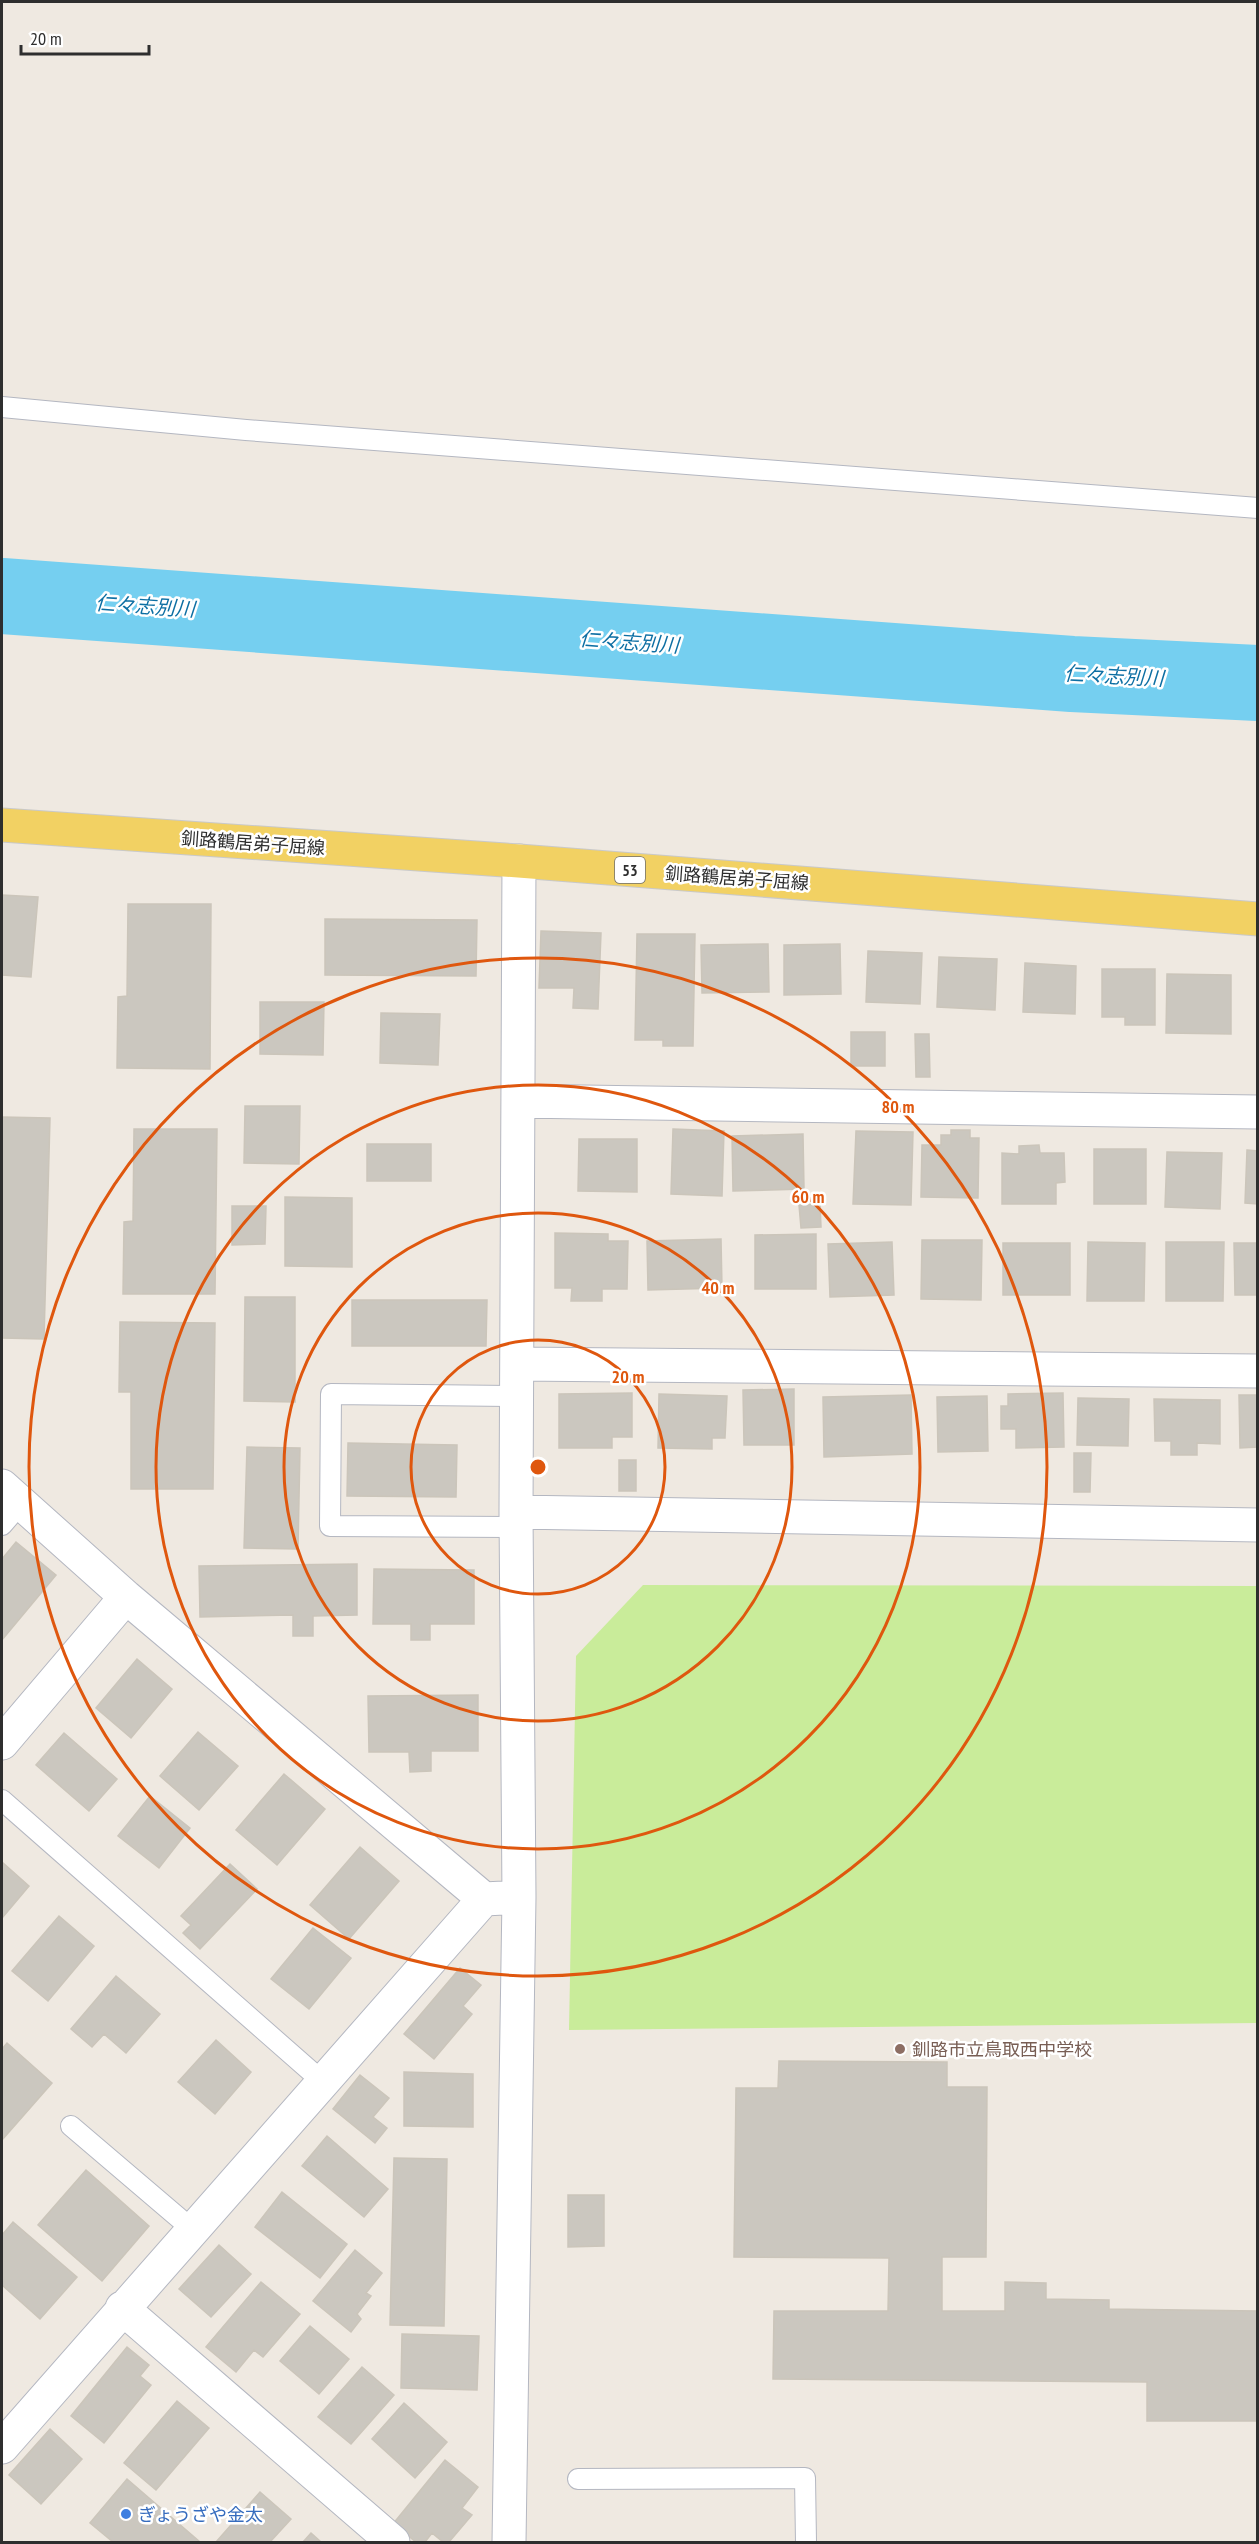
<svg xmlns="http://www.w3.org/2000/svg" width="1259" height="2544" viewBox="0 0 1259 2544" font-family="'PT Sans Narrow','Noto Sans JP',sans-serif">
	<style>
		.pitch { fill: #c9ec9a }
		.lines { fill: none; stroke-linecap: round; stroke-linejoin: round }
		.river { stroke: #75cff0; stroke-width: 76 }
		.building { fill: #cbc7bf; stroke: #cbc5ba; stroke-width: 1.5 }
		.service-casing { stroke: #b4b7c1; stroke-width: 22 }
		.minor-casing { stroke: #b4b7c1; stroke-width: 35 }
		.primary-casing { stroke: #c9c9c9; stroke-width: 35 }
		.service { stroke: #fff; stroke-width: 20 }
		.minor { stroke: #fff; stroke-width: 33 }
		.primary { stroke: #f2d163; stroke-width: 33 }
		.ring { fill: none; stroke: #df570e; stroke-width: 3 }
		.education-dot { fill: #8d6e63; stroke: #fff; stroke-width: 2 }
		.shop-dot { fill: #3f7fe0; stroke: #fff; stroke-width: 2 }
		.labels { text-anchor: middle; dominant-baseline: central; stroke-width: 5; stroke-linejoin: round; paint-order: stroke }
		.shield { fill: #fff; stroke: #6d6d6d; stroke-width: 1.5 }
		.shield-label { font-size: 16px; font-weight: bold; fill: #2e2e2e }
		.street-label { font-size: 18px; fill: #2e2e2e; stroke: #fff }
		.education-label { font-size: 18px; fill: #785e54; stroke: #fff; text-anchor: start }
		.shop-label { font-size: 18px; fill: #366cbe; stroke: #fff; text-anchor: start }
		.water-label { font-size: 20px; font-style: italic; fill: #0d6fa3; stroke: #fff }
		.centre { fill: #df570e; stroke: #fff; stroke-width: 3 }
		.ring-label { font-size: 18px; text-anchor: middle; font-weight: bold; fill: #df570e; stroke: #fff; stroke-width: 5; stroke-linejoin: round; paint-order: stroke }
	</style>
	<rect width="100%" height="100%" fill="#efe9e1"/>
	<path class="pitch" d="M643 1585 1257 1586V2023L569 2030 576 1656Z"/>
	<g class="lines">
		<path class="river" d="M2 596 1072 674 1258 683"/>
	</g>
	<path class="building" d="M2 895 38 897 31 977 2 975Z
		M128 904H211L210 1069 117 1068 118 997 127 996Z
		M325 919 477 920 476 976 325 975Z
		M541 931 601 933 598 1009 573 1008 574 988H539Z
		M637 934H695L693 1046H663V1040H635Z
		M768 944 769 992 702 993 701 945Z
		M840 944 841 994 784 995V945Z
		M868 951 922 953 920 1004 866 1002Z
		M939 957 997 959 995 1010 937 1007Z
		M1025 963 1076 966 1075 1014 1023 1012Z
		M1102 969H1155V1025H1125V1017H1102Z
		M1167 974 1231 975V1034L1166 1033Z
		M260 1002H324L323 1055 260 1054Z
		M381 1013 440 1014 438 1065 380 1063Z
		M851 1032H885V1066H851Z
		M915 1034H929L930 1077H916Z
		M245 1106H300L299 1164 244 1163Z
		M2 1117 50 1118 44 1339 2 1338Z
		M134 1129H217L215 1294H123L124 1222 133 1221Z
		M673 1129 724 1131 722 1196 671 1194Z
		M951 1130H970V1138H979L978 1198 921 1197 922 1145H941V1135H951Z
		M856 1131 913 1132 911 1205 853 1204Z
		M803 1134 804 1189 733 1191 732 1136Z
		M579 1139H637V1192L578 1191Z
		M367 1144H431V1181H367Z
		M1039 1145 1040 1153H1064L1065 1182 1056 1183V1204H1002V1153L1019 1154V1146Z
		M1094 1149H1146V1204H1094Z
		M1247 1150 1258 1151V1204L1245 1203Z
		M1167 1152 1222 1153 1220 1209 1165 1207Z
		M285 1197 352 1198V1267L285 1266Z
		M820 1204 821 1227 801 1228 799 1205Z
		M232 1206H266L265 1244 232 1245Z
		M555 1233 608 1234V1241H628L627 1289H602V1301H571L572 1288H555Z
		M816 1234V1289H755V1235Z
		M721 1239 722 1288 648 1290 647 1241Z
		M922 1240H982L981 1300 921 1299Z
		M892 1242 894 1295 830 1297 828 1244Z
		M1088 1242 1145 1243 1144 1301H1087Z
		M1166 1242H1224L1223 1301H1166Z
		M1003 1243H1070V1295H1003Z
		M1234 1243H1258V1295H1235Z
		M245 1297H295V1402L244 1401Z
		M352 1300H487L486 1346H352Z
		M120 1322 215 1323 213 1489H131V1392H119Z
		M794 1389V1445H744L743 1390Z
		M632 1393V1437H612V1448H559V1394Z
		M1063 1393 1064 1447 1016 1448V1429H1001V1406H1008V1394Z
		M659 1394 727 1396 725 1438H712V1449L658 1448Z
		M911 1395 912 1454 824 1457 823 1397Z
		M1239 1395H1258V1447L1240 1448Z
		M987 1396 988 1451 938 1452 937 1397Z
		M1078 1398 1129 1399 1128 1446 1077 1445Z
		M1154 1399 1220 1400V1444L1197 1443V1455H1171V1441H1155Z
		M348 1443 457 1445 456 1497 347 1496Z
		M247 1447 300 1448 298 1549 244 1548Z
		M1074 1453H1091L1090 1492H1074Z
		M619 1460H636V1491H619Z
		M16 1542 56 1575 2 1640V1559Z
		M357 1564V1615L313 1616V1636H293V1615L200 1617 199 1566Z
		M374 1569 474 1570V1624H430V1640H411V1624H373Z
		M137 1659 172 1689 131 1738 96 1708Z
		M478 1695V1751H431V1771L410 1772 409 1752H369L368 1696Z
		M198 1732 238 1766 199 1810 160 1776Z
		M64 1733 117 1779 89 1811 36 1765Z
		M284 1774 325 1809 277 1865 236 1830Z
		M150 1796 190 1828 159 1868 118 1836Z
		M360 1847 399 1881 349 1939 310 1905Z
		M2 1862 29 1886 3 1917 2 1916Z
		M230 1864 257 1889 200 1949 183 1933 191 1925 181 1916Z
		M59 1916 94 1946 48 2001 12 1971Z
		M313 1928 351 1958 309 2009 271 1979Z
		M460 1968 481 1985 463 2006 472 2014 434 2059 404 2034Z
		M116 1976 160 2014 126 2053 104 2034 92 2047 71 2029Z
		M216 2040 251 2072 215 2114 178 2082Z
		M7 2043 52 2083 2 2140V2049Z
		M779 2061 947 2062V2087H987L986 2257H942V2311H1005V2282L1046 2283V2299L1109 2300V2309L1258 2311V2421H1147V2382L773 2379 774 2311H888L889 2258 734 2257 736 2088H778Z
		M404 2072 473 2074V2127L404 2126Z
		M360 2075 389 2098 373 2117 387 2128 375 2143 333 2109Z
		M327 2136 388 2189 364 2217 302 2166Z
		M394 2158 447 2159 444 2326 390 2325Z
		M86 2170 149 2226 102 2281 38 2225Z
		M282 2192 347 2244 320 2278 255 2227Z
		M568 2195H604V2246L568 2247Z
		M13 2222 77 2277 40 2319 2 2285V2235Z
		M219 2245 251 2274 211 2317 179 2289Z
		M355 2250 382 2273 366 2293 371 2296 357 2314 361 2319 351 2332 313 2301Z
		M261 2282 300 2314 263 2357 254 2350 236 2372 206 2347Z
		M310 2326 349 2359 319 2394 280 2361Z
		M402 2334 479 2336 477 2390 401 2388Z
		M127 2347 149 2365 140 2376 151 2385 104 2443 71 2416Z
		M362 2367 394 2395 351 2444 318 2417Z
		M177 2401 209 2428 156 2490 124 2463Z
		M404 2403 447 2442 415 2478 372 2439Z
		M50 2429 82 2459 41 2504 9 2475Z
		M445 2460 478 2487 462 2508 472 2515 449 2542H443L432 2533 425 2542H416L393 2524Z
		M127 2479 200 2542H113L90 2523Z
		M260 2492 291 2519 270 2542H216Z
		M311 2533 321 2542H303Z"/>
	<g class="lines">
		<g class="service-casing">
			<path id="service" d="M2 407 246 430 1258 508
				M2 1525 21 1503
				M517 1527 330 1526 331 1394 517 1396
				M2 1800 323 2082
				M71 2126 193 2230
				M578 2479 805 2478 806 2542"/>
		</g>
		<g class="minor-casing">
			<path id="minor" d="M518 1101 1258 1112
				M517 1364 1258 1371
				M2 1486 126 1597 484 1899 504 1898
				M516 1512 1258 1525
				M2 1743 126 1597
				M122 2308 393 2542
				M2 2447 484 1899
				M509 2542 519 1897 516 1512 519 861"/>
		</g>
		<g class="primary-casing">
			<path id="primary" d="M2 825 519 861 1258 919"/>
		</g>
		<use href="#service" class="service"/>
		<use href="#minor" class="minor"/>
		<use href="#primary" class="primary"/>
	</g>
	<g class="ring">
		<circle cx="538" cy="1467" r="127"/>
		<circle cx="538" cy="1467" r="254"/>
		<circle cx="538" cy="1467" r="382"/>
		<circle cx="538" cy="1467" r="509"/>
	</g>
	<circle class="education-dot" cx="900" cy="2049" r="6"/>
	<circle class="shop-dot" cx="126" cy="2514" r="6"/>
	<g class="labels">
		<rect class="shield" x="615" y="857" width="30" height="26" rx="4.5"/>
		<g class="shield-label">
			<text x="630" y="870">53</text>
		</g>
		<g class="street-label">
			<text transform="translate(253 843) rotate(4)">釧路鶴居弟子屈線</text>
			<text transform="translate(737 878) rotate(4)">釧路鶴居弟子屈線</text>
		</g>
		<g class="education-label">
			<text x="912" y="2049">釧路市立鳥取西中学校</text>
		</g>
		<g class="shop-label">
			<text x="138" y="2514">ぎょうざや金太</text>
		</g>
		<g class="water-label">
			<text transform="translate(145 606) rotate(4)">仁々志別川</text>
			<text transform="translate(629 642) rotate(4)">仁々志別川</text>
			<text transform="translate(1114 676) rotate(3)">仁々志別川</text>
		</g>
	</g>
	<circle cx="538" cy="1467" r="9" class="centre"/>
	<g class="ring-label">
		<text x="898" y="1113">80 m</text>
		<text x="808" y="1203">60 m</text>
		<text x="718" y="1294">40 m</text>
		<text x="628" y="1383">20 m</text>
	</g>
	<rect width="1259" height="2544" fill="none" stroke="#2e2e2e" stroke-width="6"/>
	<path d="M21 45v9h128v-9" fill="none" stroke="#2e2e2e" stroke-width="3"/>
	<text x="30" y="45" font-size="18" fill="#2e2e2e" stroke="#ffffff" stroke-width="4.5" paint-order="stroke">20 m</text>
</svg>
